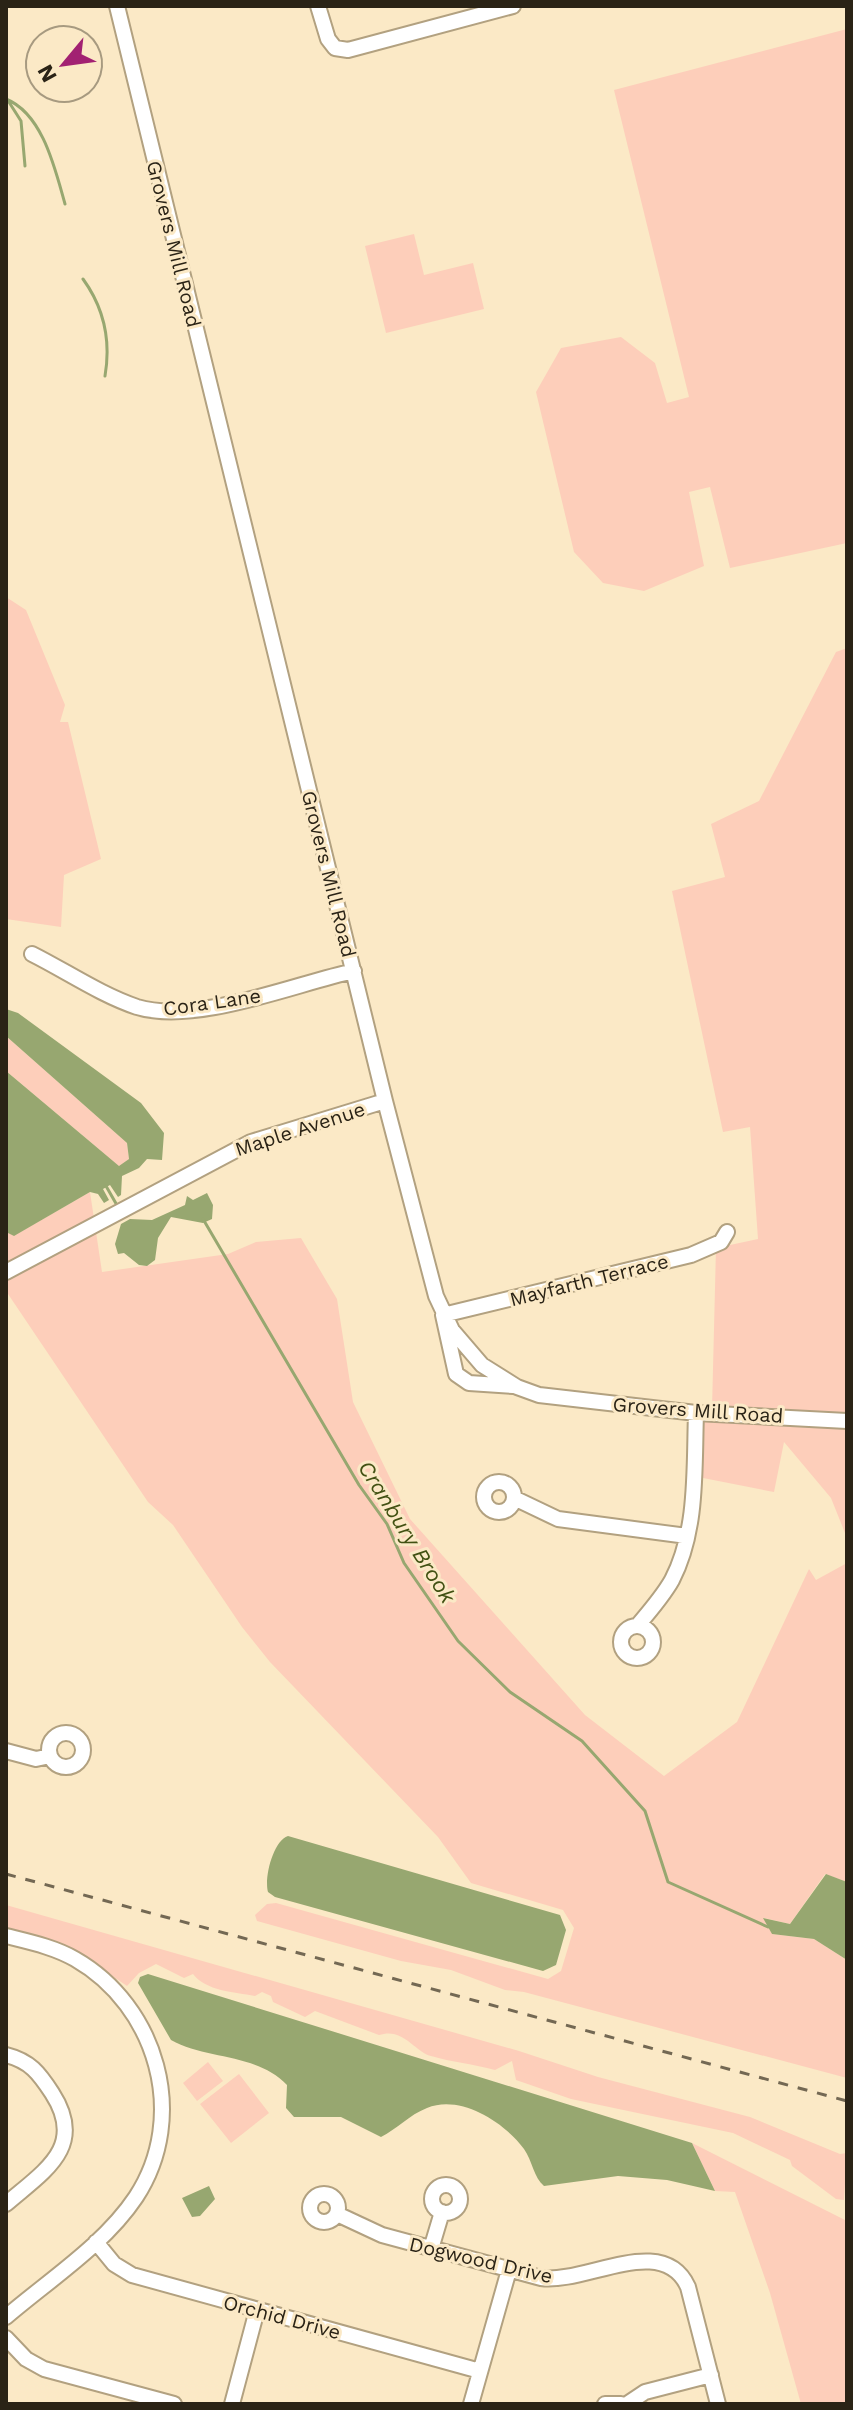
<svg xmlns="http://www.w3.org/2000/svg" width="853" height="2410" viewBox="0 0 853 2410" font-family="'Work Sans',sans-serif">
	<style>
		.green { fill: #fdceba }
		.water { fill: #97a770 }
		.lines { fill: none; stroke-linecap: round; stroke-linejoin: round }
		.stream { stroke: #97a770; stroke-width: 3 }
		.minor-casing { stroke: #b2a180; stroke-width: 18 }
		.minor { stroke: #fff; stroke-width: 14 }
		.rail { stroke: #736853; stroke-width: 3; stroke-dasharray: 10 10; stroke-linecap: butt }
		.labels { text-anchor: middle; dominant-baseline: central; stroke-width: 6; stroke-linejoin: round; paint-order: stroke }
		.street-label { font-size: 20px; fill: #2a2316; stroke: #fbe9c6 }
		.water-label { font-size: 22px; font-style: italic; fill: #425113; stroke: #fbe9c6 }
	</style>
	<rect width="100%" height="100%" fill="#fbe9c6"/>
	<path class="green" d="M847 29V543L730 568 710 487 689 492 704 566 644 591 603 583 574 552 536 392 561 348 621 337 655 363 667 403 689 397 614 90Z
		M414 234 424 275 473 263 484 309 386 333 365 246Z
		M6 597 26 610 65 705 60 722H68L101 859 64 875 61 927 6 919Z
		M847 648V1538L831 1498 784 1442 774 1492 698 1477 701 1408 712 1409 716 1248 758 1239 750 1127 723 1132 672 891 725 877 711 824 759 801 836 652Z
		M6 1036 127 1143 129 1159 120 1167 6 1071Z
		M90 1192 102 1272 228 1254 256 1242 301 1238 337 1299 353 1402 410 1519 585 1715 664 1776 737 1722 809 1569 816 1580 847 1563V1882L825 1874 790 1924 764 1918 772 1934 814 1939 847 1960V2078L524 1992 505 1990 451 1970 401 1961 257 1921 255 1915 267 1904 276 1903 548 1979 561 1971 574 1928 563 1910 471 1883 438 1837 270 1662 242 1627 173 1525 148 1502 6 1291V1232L15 1235Z
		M6 1905 519 2051 598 2077 750 2117 840 2154 847 2153 844 2200 836 2199 792 2166 790 2160 733 2133 571 2099 516 2080 512 2061 495 2070C474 2064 451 2062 431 2056 414 2051 403 2027 379 2035L315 2011 305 2017 273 2002 271 1996 262 1992 255 1996C234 1992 206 1991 193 1974L184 1978 156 1964 139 1973 127 1986 71 1948 6 1930Z
		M208 2062 223 2081 197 2101 183 2083Z
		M239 2074 269 2113 231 2143 200 2104Z
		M692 2143 847 2221V2404H801L770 2293 735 2192 715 2191Z"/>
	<path class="water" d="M6 1009 18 1013 141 1103 164 1133 162 1160 147 1159 139 1168 122 1176 121 1195 118 1197 110 1185 103 1189 109 1200 104 1203 98 1194 90 1192 14 1236 6 1232V1071L119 1166 129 1159 127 1143 6 1036Z
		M207 1193 213 1205 212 1219 203 1223 171 1217 158 1238 155 1260 147 1266 139 1265 124 1253 118 1254 115 1244 121 1224 130 1219 152 1220 185 1205 187 1196 193 1200Z
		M288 1836 560 1915 566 1930 556 1965 543 1971 275 1897 268 1892C264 1878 273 1841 288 1836Z
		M826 1874 847 1882V1960L814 1939 772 1934 763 1918 790 1924Z
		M148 1974 692 2143 715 2191 667 2180 618 2176 544 2186C534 2178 532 2160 524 2149 505 2123 461 2094 427 2108 409 2115 397 2129 381 2137L341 2117H294L286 2108 287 2085C257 2053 207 2060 171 2040L138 1983 140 1977Z
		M209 2186 215 2199 200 2216 192 2217 182 2198Z"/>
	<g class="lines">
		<path class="stream" d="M6 99C43 114 55 169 65 204
			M7 99 21 121 25 166
			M83 279C104 308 111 341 105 376
			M106 1186 118 1207
			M203 1219 359 1485 387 1524 404 1563 458 1641 510 1692 582 1741 645 1811 668 1882 768 1927"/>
		<g class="minor-casing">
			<path id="minor" d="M117 6 385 1101 436 1296 452 1330 482 1365 517 1387 539 1395 696 1413 847 1421
				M318 6 328 39 335 48 348 50 513 6
				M32 954C66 971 101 995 137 1007 196 1025 294 984 354 971
				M6 1272 251 1142 385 1101
				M513 1386 469 1383 456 1374 443 1315 691 1255 721 1242 727 1232
				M484 1497a15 15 0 1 1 30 0a15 15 0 1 1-30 0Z
				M514 1498 558 1519 687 1536
				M638 1625C650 1611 663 1596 672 1580 698 1530 694 1468 696 1413
				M621 1642a16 16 0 1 1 32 0a16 16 0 1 1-32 0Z
				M49 1750a17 17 0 1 1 34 0a17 17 0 1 1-34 0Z
				M6 1751 36 1759 50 1756
				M6 1936C30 1942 54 1947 75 1959 157 2006 189 2116 136 2197 104 2245 49 2280 6 2317
				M6 2055C30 2061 39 2073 52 2093 87 2147 44 2171 6 2204
				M432 2199a14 14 0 1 1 28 0a14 14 0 1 1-28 0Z
				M310 2208a14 14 0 1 1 28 0a14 14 0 1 1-28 0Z
				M337 2214 382 2235 541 2278C586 2284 663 2232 688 2287L718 2404
				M96 2242 114 2264 132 2275 480 2371
				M431 2249 442 2212
				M6 2338 26 2359 44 2369 174 2404
				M232 2404 257 2310
				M471 2404 509 2270
				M605 2404H621
				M627 2404 645 2392 711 2375"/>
		</g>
		<use href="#minor" class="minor"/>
		<path class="rail" d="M6 1874 847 2101"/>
	</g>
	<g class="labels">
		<g class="street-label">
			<text transform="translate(174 244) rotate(76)">Grovers Mill Road</text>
			<text transform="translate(329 874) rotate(76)">Grovers Mill Road</text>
			<text transform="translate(212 1002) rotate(-8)">Cora Lane</text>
			<text transform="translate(300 1129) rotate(-18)">Maple Avenue</text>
			<text transform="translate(589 1280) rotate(-14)">Mayfarth Terrace</text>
			<text transform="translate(698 1410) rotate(4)">Grovers Mill Road</text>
			<text transform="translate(481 2260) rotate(13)">Dogwood Drive</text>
			<text transform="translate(282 2317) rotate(15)">Orchid Drive</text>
		</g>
		<g class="water-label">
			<text transform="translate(407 1532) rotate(58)">Cranbury Brook</text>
		</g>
	</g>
	<rect width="853" height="2410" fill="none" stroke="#2a2316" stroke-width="16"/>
	<g transform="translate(64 64) rotate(241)"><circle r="38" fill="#fbe9c6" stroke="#a79a80" stroke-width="2"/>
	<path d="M0-6L14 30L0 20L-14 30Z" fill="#a22172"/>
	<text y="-12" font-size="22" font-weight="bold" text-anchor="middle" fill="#2a2316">N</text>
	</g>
</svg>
